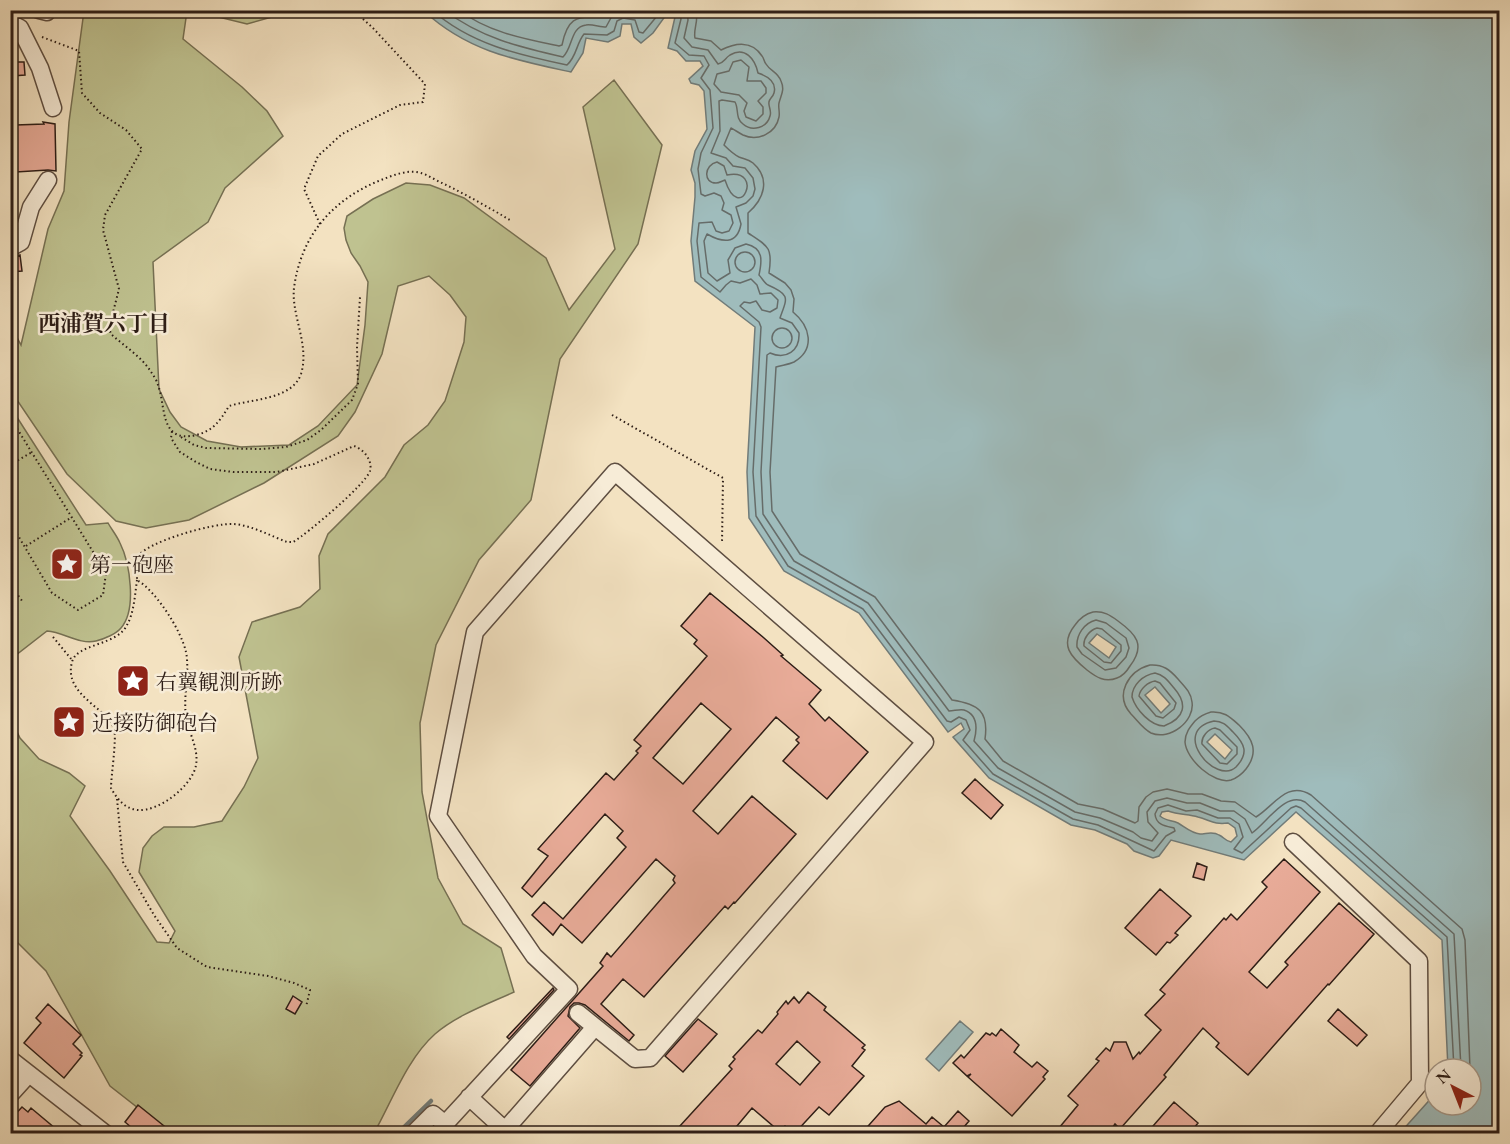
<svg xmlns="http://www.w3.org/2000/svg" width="1510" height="1144" viewBox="0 0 1510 1144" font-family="'EB Garamond','Noto Serif JP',serif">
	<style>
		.green { fill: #bfc290; stroke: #767053; stroke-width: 1.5 }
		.water { fill: #9fbcbc; stroke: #717c7a; stroke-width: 1.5; fill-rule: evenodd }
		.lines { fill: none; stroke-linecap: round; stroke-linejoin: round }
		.shore { stroke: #666c69; stroke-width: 1.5 }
		.stream { stroke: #717c7a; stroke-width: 4.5 }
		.building { fill: #e8ab98; stroke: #2d1d16; stroke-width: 1.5; fill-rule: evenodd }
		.minor-casing { stroke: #5e4e41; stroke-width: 19 }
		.path { stroke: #2d1d16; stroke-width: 2; stroke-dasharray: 1.5 3; stroke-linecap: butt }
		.minor { stroke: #f7ecd7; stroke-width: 16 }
		.labels { text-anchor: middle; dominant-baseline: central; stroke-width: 5; stroke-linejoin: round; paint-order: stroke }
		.poi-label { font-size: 21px; fill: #2d1d16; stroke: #f7ecd7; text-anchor: start }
		.neighbourhood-label { font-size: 22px; font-weight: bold; fill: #2d1d16; stroke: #f7ecd7 }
	</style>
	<rect width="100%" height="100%" fill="#f3e2c1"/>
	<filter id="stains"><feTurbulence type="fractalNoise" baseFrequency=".00333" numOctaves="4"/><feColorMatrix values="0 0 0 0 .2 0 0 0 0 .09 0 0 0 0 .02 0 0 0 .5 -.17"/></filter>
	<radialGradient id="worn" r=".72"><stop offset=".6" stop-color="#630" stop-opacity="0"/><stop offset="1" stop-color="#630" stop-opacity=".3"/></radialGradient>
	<path class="green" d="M84 11H187L183 39 242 87 267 111 283 136 225 188 208 222 153 262 159 389 170 412 181 427 207 441 241 447 289 445 318 426 357 385 365 325 368 282 360 266 351 253 346 240 344 228 347 216 373 199 406 183 430 185 464 198 546 258 569 310 615 249 583 107 614 80 662 145 638 244 560 359 531 500 479 560 436 645 420 723 422 792 438 878 463 924 501 948 514 992C488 1004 457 1015 435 1034 407 1059 392 1101 374 1133H170L110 1086 46 971 11 936V719L20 738 39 759 69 773 85 786 70 816 110 871 157 942 169 943 175 931 139 872 143 848 152 836 164 827H194L222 821 244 787 258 758 239 657 252 622 300 607 320 589 319 556 328 534 385 477 404 445 428 425 445 401 464 342 466 317 450 295 429 276 398 286 382 354 355 412 338 436 264 483 189 520 146 528 116 521 67 474 17 400 16 391 13 411 86 525 108 523C112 530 117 536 120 543 130 563 137 610 121 628 116 634 104 639 96 641 79 645 64 632 47 631L16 655 10 650V324L21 345 48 229 64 191 69 122Z
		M194 11H328L327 14 279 15 247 24Z"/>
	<path class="water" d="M424 11H1499V1133H1400L1435 1094V1105H1471V1069H1448L1442 940 1296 812 1244 860 1171 840 1159 856 1153 858 1134 851 1127 844 1095 830 1071 825 989 778 953 737 964 729 961 723 948 732 859 613 784 571 749 518 747 472 755 327 695 281 691 241 695 197V183L691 170 695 151 707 129 704 91 699 85 691 83 689 79 703 66 700 61H686L677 51 668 48 675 17 666 15 653 33 641 43 634 37 631 24H622L620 36 608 42 586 38 583 53 571 72C515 60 467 51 424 11ZM1097 634 1116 647 1109 658 1089 643ZM1155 687 1170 704 1161 713 1145 695ZM1215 734 1232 750 1225 759 1207 742ZM1168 811C1179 815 1188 814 1198 817 1210 820 1214 825 1228 823L1235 828 1237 836 1231 842C1225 841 1224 837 1219 835 1213 831 1206 834 1200 834 1191 833 1185 827 1178 823 1171 820 1166 821 1160 816L1162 812Z
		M960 1021 973 1032 939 1071 926 1059Z"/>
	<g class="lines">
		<path class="shore" d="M432 10C470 44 519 55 567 65 577 56 576 44 584 34L607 35 614 31 617 21 623 18 635 20 639 32 643 33 662 10
			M444 10C481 38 519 47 563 57 573 48 570 27 586 25 592 24 600 27 606 27L612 16 621 10
			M459 10C487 32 525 39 559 46L562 45C567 20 575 15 600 17L604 10
			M675 10 680 13 681 19 675 43 689 55 704 56 709 65 701 78 710 90 713 128 701 153 698 169 701 194 705 196 714 193 721 196 724 203 722 210 731 215 733 223 729 231 722 233 716 231 712 222 699 223 697 241 701 277 720 292 726 285 731 281 740 283 751 279 757 285 760 294 771 293 778 300 777 308 770 312 762 310 756 301 750 303 744 302 740 306 759 322 761 327 753 472 756 516 788 566 863 609 947 721 951 722 959 717 966 720 970 730 963 740 993 774 1073 819 1098 825 1154 851 1166 836 1175 831 1174 828C1165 826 1156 825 1155 814L1158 808 1168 805 1186 811 1197 810 1218 818H1230L1239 824 1243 837 1234 849 1242 853 1291 808 1296 806 1301 808 1447 937 1454 1069
			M687 10 688 20 684 38 692 47 708 50 718 64C725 62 724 59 730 55 745 46 755 59 758 73 767 76 777 82 774 93 773 97 769 99 769 102 768 106 772 111 770 116 767 128 752 132 743 124 735 118 739 109 735 102L722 100 719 101 720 131 711 153 726 158 733 166 745 168 753 178 755 189 753 196 746 203 736 207 741 224C737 246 721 242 707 234L704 241 708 273 717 281 730 273 728 260 735 248 746 244C764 248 762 261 759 275 762 278 765 284 768 285 791 295 787 298 780 318L792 323 799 333C800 351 786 360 770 353L767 355 761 472 763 514 794 561 868 603 949 711C954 711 959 709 964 710 979 715 977 730 974 741L998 768 1075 812 1100 818 1133 832 1141 838 1152 841 1158 833 1148 822 1147 812 1155 801 1167 798 1187 803H1200L1220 811H1234L1245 819 1252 833C1267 823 1285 791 1305 802L1454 934 1461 1069
			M696 10C699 20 693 30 695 38L711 41 721 50C735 43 752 40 762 56 764 58 764 62 766 64 770 71 778 72 781 81 785 90 781 95 779 103 778 107 780 112 779 117 776 133 758 142 743 135 739 133 735 130 731 128L724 145C727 148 735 155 739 157 744 159 748 159 753 163 771 179 764 199 748 213V233C768 246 773 247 769 273L785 283 791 290 794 299 793 312C810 326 816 349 794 362 788 365 781 365 776 367L770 472 772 511 800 554 875 597 952 700C978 704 989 711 985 739L1003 761 1078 804 1103 809 1135 823 1138 821 1139 807 1146 797 1153 792 1167 789 1188 794H1202L1221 801 1235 802 1256 817C1274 806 1287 780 1311 795L1462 929 1465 940 1470 1069
			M741 60 749 67 747 81H761L766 88V93L758 101 763 107V114L756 121 746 117 744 111 747 103 739 95 721 92 714 84 717 74 729 71 733 62Z
			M717 162 724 166 727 175C765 167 740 226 725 180 722 181 719 183 716 183 703 183 704 165 717 162Z
			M735 262a10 10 0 1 1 20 0a10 10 0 1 1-20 0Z
			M772 338a10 10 0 1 1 20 0a10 10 0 1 1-20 0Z
			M1093 612C1104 611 1110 615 1118 621 1136 634 1146 645 1130 666 1127 671 1123 676 1117 678 1105 683 1096 677 1087 670 1071 657 1059 645 1075 625 1080 618 1085 614 1093 612Z
			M1096 620 1106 623 1126 638 1129 648 1126 657 1116 668 1105 670 1082 654 1077 647C1076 635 1084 623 1096 620Z
			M1097 628 1102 629 1121 645V651L1111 663 1104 662 1084 646C1083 638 1090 630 1097 628Z
			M1150 665C1163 664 1170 670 1178 679 1184 686 1191 692 1192 702 1195 721 1170 741 1151 733 1143 729 1137 720 1131 714 1114 695 1128 671 1150 665Z
			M1155 673C1164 675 1168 681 1174 688 1188 704 1185 718 1164 726 1151 726 1136 710 1132 697 1132 685 1143 675 1155 673Z
			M1155 681 1160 683 1176 703 1174 709 1163 718 1156 716 1139 696C1140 689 1148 682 1155 681Z
			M1211 712C1224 711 1230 717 1239 725 1253 739 1259 752 1246 769 1242 774 1237 778 1231 780 1214 785 1186 759 1185 742 1185 733 1190 727 1195 721 1200 716 1204 714 1211 712Z
			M1214 721C1223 721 1227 726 1233 732 1245 744 1249 753 1236 767 1216 786 1169 731 1214 721Z
			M1215 728 1220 730 1237 747V754L1227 764 1220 763 1202 744C1201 737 1208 729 1215 728Z"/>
		<path class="stream" d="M397 1134 431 1101"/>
	</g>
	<path class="building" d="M13 62H24L25 75 12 76Z
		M43 122 55 124 56 171 48 170 16 172V125L44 124Z
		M20 255 22 271 10 272V258Z
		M710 593 764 638 783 655 781 656 821 690 809 704 825 721 829 717 868 752 827 799 783 761 799 743 796 740 799 737 776 717 693 811 718 834 752 796 796 834 735 903 734 902 728 909 725 906 644 997 623 979 601 1004 634 1035 629 1041 585 1005 579 1003H574L570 1007 568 1016 580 1028 530 1086 511 1070 603 966 600 963 607 953 611 957 675 883 673 880 675 876 656 859 582 943 561 924 553 935 532 915 544 902 563 919 626 847 617 838 623 831 605 814 532 897 522 888 548 856 538 849 606 773 614 780 638 753 636 751 641 746 634 740 707 656 694 644 697 640 681 626ZM701 703 731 729 683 784 653 758Z
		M975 779 1003 805 991 819 962 793Z
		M1284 859 1320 892 1249 972 1267 988 1288 965 1285 962 1339 903 1374 934 1329 985 1328 984 1248 1075 1216 1047 1219 1043 1203 1028 1164 1075 1166 1077 1120 1129 1115 1124 1108 1134H1054L1078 1105 1068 1096 1099 1061 1096 1059 1106 1048 1110 1051 1114 1042H1126L1133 1059 1139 1052 1140 1054 1161 1030 1145 1015 1165 994 1160 990 1224 918 1226 920 1231 914 1237 920 1267 887 1262 882Z
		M1197 863 1207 867 1204 880 1193 877Z
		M1160 889 1191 916 1175 933 1178 935 1170 943 1167 942 1156 955 1125 928Z
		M553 988 554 990 509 1039 507 1037Z
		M808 992 826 1007 824 1010 865 1045 862 1048 865 1050 852 1066 864 1076 829 1115 819 1107 794 1134 785 1126 780 1132 752 1108 737 1126 746 1134H685L679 1127 732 1069 729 1066 735 1059 733 1057 758 1030 762 1033 778 1014 777 1012 786 1001 788 1004 794 997 799 1003ZM797 1041 820 1062 800 1085 776 1064Z
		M293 996 302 1002 295 1014 286 1009Z
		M48 1004 81 1035 73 1044 82 1053 80 1055 82 1056 64 1078 24 1043 41 1023 36 1018Z
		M1338 1009 1367 1035 1357 1046 1328 1021Z
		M698 1019 717 1034 683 1072 665 1056Z
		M1001 1029 1019 1045 1014 1052 1032 1067 1037 1062 1048 1071 1043 1077 1045 1079 1012 1116 968 1077 971 1074 967 1076 953 1063 961 1055 964 1058 986 1033 990 1035 992 1033 996 1036Z
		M899 1101 926 1124 932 1117 944 1127 958 1111 969 1121 958 1134H861L885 1107Z
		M1174 1102 1198 1123 1189 1134H1146Z
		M138 1105 174 1134H139L125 1122Z
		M22 1107 28 1112 31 1108 62 1134H10V1120Z"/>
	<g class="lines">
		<g class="minor-casing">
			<path id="minor" d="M39 10 47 12
				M10 23 20 28 40 68 53 108
				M10 248 21 242 31 207 48 180
				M1293 842 1419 961 1420 1083 1377 1134
				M10 1059 106 1134
				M10 1095 29 1074
				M469 1097 505 1130 595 1027
				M413 1134 433 1114 445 1124 569 989 534 956 438 816 475 632 615 472 925 742 650 1058 635 1059 578 1013"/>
		</g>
		<path class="path" d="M42 37 79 51 82 93 100 113 126 130 142 149 105 215 103 230 119 289 109 328 111 334C124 346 142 357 151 372 154 376 157 381 158 385 166 405 159 444 196 435 213 431 220 421 229 406 251 399 292 400 301 374 310 345 291 315 294 288 301 235 333 199 381 180 394 175 408 169 421 173 428 175 435 180 442 183 465 194 488 207 510 220
			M320 224 304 189 318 156 342 134 400 105 423 102 425 84 372 27 353 10
			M612 415 723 478 722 543
			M10 417 106 573 103 595 78 610 52 593 10 522
			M181 437 194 445 206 448 261 449 286 447 307 440 321 430 352 400 358 384 357 347 360 297
			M10 465 32 452
			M26 546 72 517
			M137 580C135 594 134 613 127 625 117 646 77 643 72 662 63 695 108 708 114 729 117 738 111 776 111 788 117 799 125 809 138 810 159 812 193 785 196 765 199 748 188 732 186 716 183 695 190 672 186 652 181 630 156 591 137 580V557C148 541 214 523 233 524 251 525 271 536 287 542H293C307 534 366 484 370 471 373 460 363 449 354 446L314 464 277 472H233L210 469 196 462 180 452 171 438 172 431
			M10 585 23 602
			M53 637 72 660
			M117 799 123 862 154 915 177 948 207 967 268 976 294 983 310 990 306 1007"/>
		<use href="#minor" class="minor"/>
	</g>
	<defs>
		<g id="sight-square" transform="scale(1.725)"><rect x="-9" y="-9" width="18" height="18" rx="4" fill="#8f2418" stroke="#f7ecd7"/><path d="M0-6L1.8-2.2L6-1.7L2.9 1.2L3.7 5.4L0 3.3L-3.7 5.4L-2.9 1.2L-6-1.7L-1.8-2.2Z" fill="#fff"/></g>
	</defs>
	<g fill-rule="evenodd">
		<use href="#sight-square" x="67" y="564"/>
		<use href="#sight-square" x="133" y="681"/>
		<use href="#sight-square" x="69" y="722"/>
	</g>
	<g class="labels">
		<g class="poi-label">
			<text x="90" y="564">第一砲座</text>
			<text x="156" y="681">右翼観測所跡</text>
			<text x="92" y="722">近接防御砲台</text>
		</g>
		<g class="neighbourhood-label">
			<text x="104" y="323">西浦賀六丁目</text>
		</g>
	</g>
	<rect width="1510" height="1144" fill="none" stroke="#f3e2c1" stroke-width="36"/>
	<rect x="12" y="12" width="1486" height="1120" fill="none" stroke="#2d1d16" stroke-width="3"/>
	<rect x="18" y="18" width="1474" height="1108" fill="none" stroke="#2d1d16" stroke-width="1.5"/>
	<g transform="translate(1453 1087) rotate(318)"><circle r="28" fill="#f7ecd7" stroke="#a6998a" stroke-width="1.5"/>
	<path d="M0-4.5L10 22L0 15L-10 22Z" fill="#8f2418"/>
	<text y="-9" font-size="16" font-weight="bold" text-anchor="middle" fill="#2d1d16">N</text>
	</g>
	<rect width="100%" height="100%" filter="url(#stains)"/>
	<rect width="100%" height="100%" fill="url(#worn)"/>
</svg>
